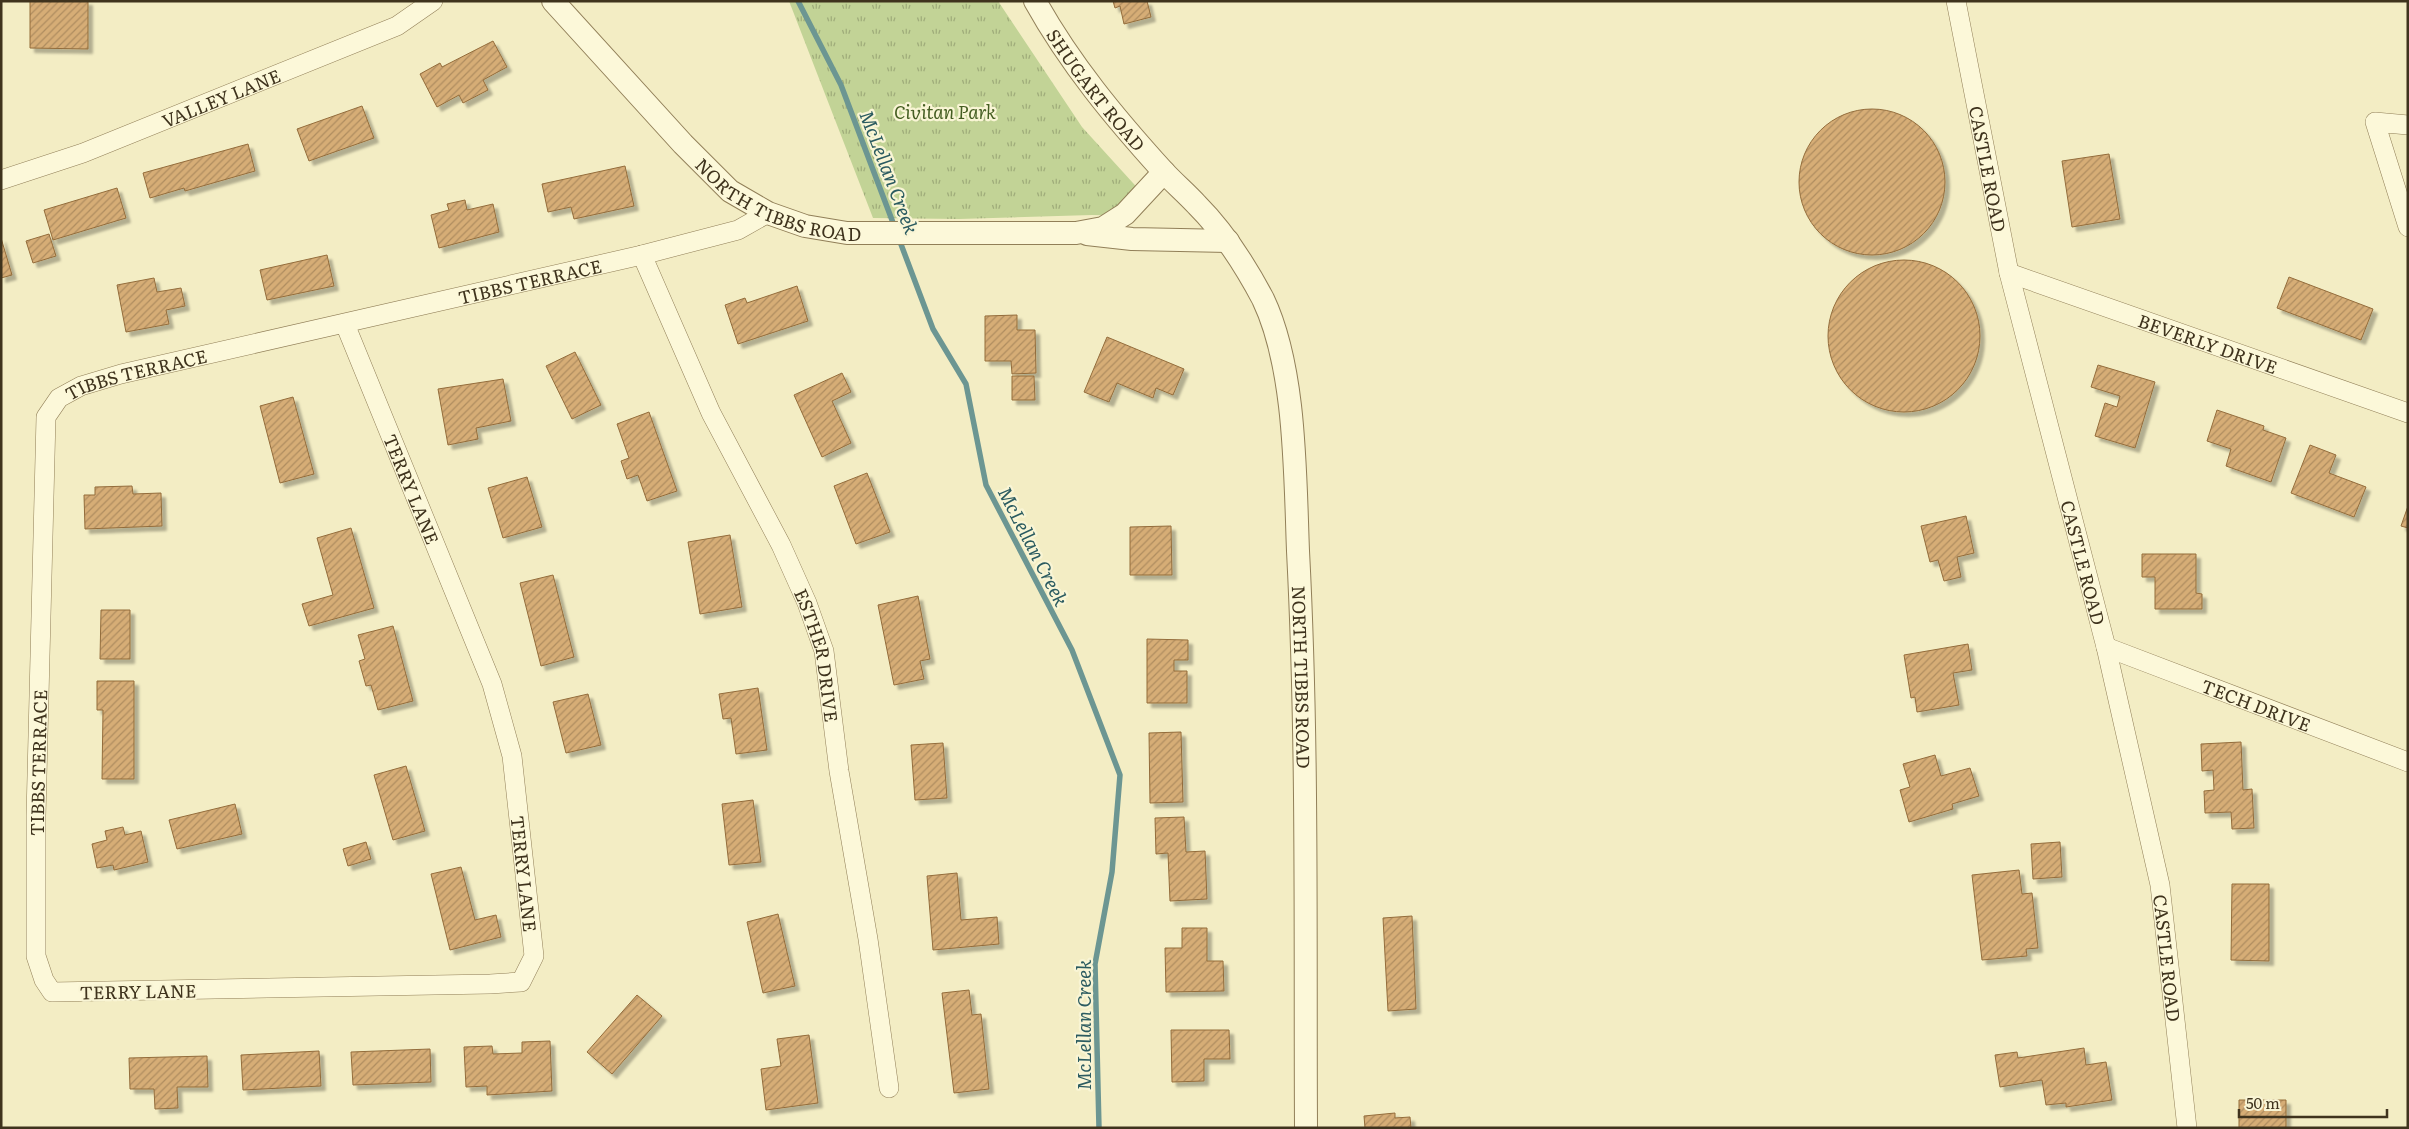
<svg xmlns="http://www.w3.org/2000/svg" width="2409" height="1129" viewBox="0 0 2409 1129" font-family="Literata,serif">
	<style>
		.park { fill: url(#park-tufts) }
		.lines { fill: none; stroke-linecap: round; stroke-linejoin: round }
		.stream { stroke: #6c9692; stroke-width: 5.5 }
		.building { fill: url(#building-hatch); stroke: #936c3b; filter: url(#shadow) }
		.minor-casing { stroke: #917f58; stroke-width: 20 }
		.tertiary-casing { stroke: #917f58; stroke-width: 24 }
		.minor { stroke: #fcf8d9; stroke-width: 19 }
		.tertiary { stroke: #fcf8d9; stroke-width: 22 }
		.labels { text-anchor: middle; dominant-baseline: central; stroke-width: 4.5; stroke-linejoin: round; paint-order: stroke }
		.street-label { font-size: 18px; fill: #3f331d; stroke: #f9f5d5 }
		.park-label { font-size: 18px; font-style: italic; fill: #455e22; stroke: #f9f5d5 }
		.water-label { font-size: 19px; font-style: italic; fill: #2b5b60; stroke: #f9f5d5 }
	</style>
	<defs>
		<pattern id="park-tufts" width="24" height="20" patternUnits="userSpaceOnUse" patternTransform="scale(1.25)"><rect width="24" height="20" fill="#c2d396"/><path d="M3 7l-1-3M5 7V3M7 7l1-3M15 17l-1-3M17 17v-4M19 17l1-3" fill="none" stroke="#9fac7a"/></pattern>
		<pattern id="building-hatch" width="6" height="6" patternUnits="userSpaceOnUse" patternTransform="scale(1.25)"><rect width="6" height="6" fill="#d6ad76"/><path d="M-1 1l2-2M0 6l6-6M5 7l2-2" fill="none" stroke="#af8d60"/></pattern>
		<filter id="shadow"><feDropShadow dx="4.5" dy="4.5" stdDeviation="1" flood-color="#0004"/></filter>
	</defs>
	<rect width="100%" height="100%" fill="#f3edc4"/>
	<path class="park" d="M789 1H998L1082 127 1143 194 1140 216 1092 215 959 219 873 218Z"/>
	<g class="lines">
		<path class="stream" d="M798 1 841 85 895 228
			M899 239 933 329 966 384 986 485 1072 650 1120 775 1112 872 1095 964 1099 1128"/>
	</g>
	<path class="building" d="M30 1H88V49L30 48Z
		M1113 1H1147L1151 17 1124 24 1120 6 1115 8Z
		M493 41 507 67 483 80 488 90 463 103 459 95 437 107 420 74 440 63 442 67Z
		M362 106 374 138 309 161 297 129Z
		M1799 182a73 73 0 1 1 146 0a73 73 0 1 1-146 0Z
		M248 144 255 171 185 191 184 188 150 198 143 173Z
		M2109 154 2120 219 2072 227 2062 161Z
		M625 166 634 206 574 219 571 207 548 212 542 184Z
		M117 188 126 218 53 240 44 210Z
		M465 200 467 210 493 204 499 232 439 248 431 215 449 210 447 204Z
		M49 234 56 256 33 263 26 241Z
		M1 238 12 275 1 278Z
		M327 255 334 286 267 300 260 270Z
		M1828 336a76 76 0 1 1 152 0a76 76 0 1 1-152 0Z
		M2289 277 2373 309 2361 340 2277 308Z
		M154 278 157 292 181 288 185 306 166 310 169 324 126 332 117 285Z
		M797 286 808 321 738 344 725 305 745 298 747 303Z
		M1017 315V330H1035L1036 373 1012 374 1011 361H985V316Z
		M1107 337 1184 369 1173 395 1156 388 1153 398 1117 383 1109 402 1084 392Z
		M575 352 601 405 572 419 546 366Z
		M2098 365 2155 382 2135 448 2095 436 2105 403 2117 407 2120 396 2091 387Z
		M842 373 851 392 832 401 851 443 822 457 794 395Z
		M1012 376H1034L1035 400H1012Z
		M503 379 511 421 476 428 478 439 448 445 438 389Z
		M293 397 314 474 280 483 260 406Z
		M2217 410 2264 426 2263 430 2286 438 2271 482 2226 466 2231 449 2207 441Z
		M649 412 677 491 647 501 638 475 627 479 621 461 629 458 617 424Z
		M2310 445 2336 455 2329 473 2366 487 2354 517 2291 493Z
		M867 473 890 532 856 544 834 486Z
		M527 477 542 527 503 538 488 488Z
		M132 486 133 494 161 493 162 526 85 529 84 495H95V487Z
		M2408 506V528L2401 526Z
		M1966 516 1974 553 1957 557 1961 577 1944 581 1938 560 1930 562 1921 526Z
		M1171 526 1172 575H1130V527Z
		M351 528 374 608 309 626 302 604 333 595 317 538Z
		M730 535 742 607 700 614 688 542Z
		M2142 554H2196V593L2202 594V609H2155V577H2142Z
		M553 575 574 657 541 666 520 583Z
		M918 596 930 659 920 661 924 679 894 685 878 605Z
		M101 610H130V659H100Z
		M393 626 413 701 378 710 371 685 366 686 359 661 365 659 358 635Z
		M1147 639 1188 640V660H1174V671H1187V703H1147Z
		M1968 644 1972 670 1953 673 1959 705 1917 712 1915 697 1911 698 1904 655Z
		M97 681H134V779H102L103 710H97Z
		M758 688 767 750 736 754 731 718 723 719 719 694Z
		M588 694 601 745 566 753 553 702Z
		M1181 732 1183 802 1150 803 1149 733Z
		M2241 742 2243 790 2252 789 2254 828 2232 829 2231 812 2205 813 2204 791 2214 790 2213 770 2202 771 2201 744Z
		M943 743 947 798 915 800 911 745Z
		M1935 755 1941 776 1970 768 1979 796 1952 804 1953 809 1909 822 1900 790 1910 787 1903 764Z
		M406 766 425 831 393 840 374 775Z
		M753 800 761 862 729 865 722 804Z
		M235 804 242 834 177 849 169 820Z
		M1184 817 1186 852 1205 851 1207 899 1170 901 1168 853 1156 854 1155 818Z
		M123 827 125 835 141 831 148 862 114 870 113 865 97 868 92 844 107 840 105 831Z
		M366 842 371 859 348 866 343 849Z
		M2060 842 2062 877 2033 879 2031 844Z
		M461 867 475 920 496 915 501 937 450 950 431 874Z
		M2019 870 2022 894 2032 893 2038 948 2026 949 2027 956 1982 960 1972 875Z
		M957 873 961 920 997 917 999 944 933 950 927 876Z
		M2232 884H2269V961L2231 960Z
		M778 914 795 986 763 993 747 922Z
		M1412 916 1416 1009 1388 1011 1383 918Z
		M1182 928H1207V961H1223L1224 991 1166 992 1165 948H1182Z
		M969 990 972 1015 981 1014 989 1089 954 1093 942 993Z
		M637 995 662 1016 612 1074 587 1052Z
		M1171 1030H1229L1230 1059H1204V1081L1172 1082Z
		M809 1035 818 1103 766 1110 761 1069 781 1066 777 1039Z
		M550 1041 552 1091 487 1095V1086L466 1087 464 1047 492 1046 493 1054 522 1053V1042Z
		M2084 1048 2086 1065 2106 1062 2112 1100 2066 1107V1103L2046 1105 2042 1080 2000 1087 1995 1055 2017 1052 2018 1058Z
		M430 1049 431 1082 353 1085 351 1052Z
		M319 1051 321 1086 243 1090 241 1055Z
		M207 1056 208 1087H177L178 1108 155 1109 154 1089H130L129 1058Z
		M2239 1100H2286V1128H2239Z
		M1395 1113V1118L1410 1117 1411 1128H1365L1364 1116Z"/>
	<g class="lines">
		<g class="minor-casing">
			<g id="minor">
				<path id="s1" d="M1956 1 2009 273 2106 647 2160 885 2187 1128"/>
				<path d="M2408 125 2375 122 2408 227"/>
				<path id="s2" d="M1 180 83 153 397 26 433 1"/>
				<path id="s3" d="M642 255 711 413 781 545 807 603 824 651 839 771 868 939 889 1088"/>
				<path id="s4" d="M2009 273 2408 413"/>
				<path id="s5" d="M345 324 492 684 512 756 534 956 521 982 490 984 52 992 44 980 36 956V816L46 417 59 398 81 386 121 374 642 255 738 230 768 213"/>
				<path id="s6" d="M2106 647 2408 762"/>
			</g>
		</g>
		<g class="tertiary-casing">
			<g id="tertiary">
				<path id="s7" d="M553 1 683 144 730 191 768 213 805 226 847 233H1076L1103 228 1125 214 1164 172"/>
				<path id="s8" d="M1035 1C1070 64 1115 118 1163 171 1174 183 1186 193 1197 205 1225 233 1245 265 1263 299 1296 368 1295 475 1298 551 1308 743 1305 935 1306 1128"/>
				<path d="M1087 234 1132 239 1228 241"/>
			</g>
		</g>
		<use href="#minor" class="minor"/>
		<use href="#tertiary" class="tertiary"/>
	</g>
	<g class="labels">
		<g class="street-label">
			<text stroke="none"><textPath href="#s8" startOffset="108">SHUGART ROAD</textPath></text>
			<text stroke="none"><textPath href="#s2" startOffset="235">VALLEY LANE</textPath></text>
			<text stroke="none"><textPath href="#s1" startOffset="171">CASTLE ROAD</textPath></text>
			<text stroke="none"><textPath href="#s7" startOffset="308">NORTH TIBBS ROAD</textPath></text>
			<text stroke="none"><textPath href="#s5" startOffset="2251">TIBBS TERRACE</textPath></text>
			<text stroke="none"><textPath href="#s4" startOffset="211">BEVERLY DRIVE</textPath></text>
			<text stroke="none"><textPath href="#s5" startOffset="1846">TIBBS TERRACE</textPath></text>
			<text stroke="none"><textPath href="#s5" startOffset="178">TERRY LANE</textPath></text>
			<text stroke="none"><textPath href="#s1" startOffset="576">CASTLE ROAD</textPath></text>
			<text stroke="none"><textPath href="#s3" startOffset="439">ESTHER DRIVE</textPath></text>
			<text stroke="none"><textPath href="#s8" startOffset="759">NORTH TIBBS ROAD</textPath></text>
			<text stroke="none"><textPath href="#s6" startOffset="161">TECH DRIVE</textPath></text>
			<text stroke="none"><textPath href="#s5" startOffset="1396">TIBBS TERRACE</textPath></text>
			<text stroke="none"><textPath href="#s5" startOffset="582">TERRY LANE</textPath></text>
			<text stroke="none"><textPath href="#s1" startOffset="981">CASTLE ROAD</textPath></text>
			<text transform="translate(138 991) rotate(-1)">TERRY LANE</text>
		</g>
		<g class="park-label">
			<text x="945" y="111">Civitan Park</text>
		</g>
		<g class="water-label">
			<text transform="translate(890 172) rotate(69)">McLellan Creek</text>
			<text transform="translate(1034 546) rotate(63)">McLellan Creek</text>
			<text transform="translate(1083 1025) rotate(-90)">McLellan Creek</text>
		</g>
	</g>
	<rect width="2409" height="1129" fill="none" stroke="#3f331d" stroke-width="5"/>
	<path d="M2239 1109v8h148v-8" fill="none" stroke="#3f331d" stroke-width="2.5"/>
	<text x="2246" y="1109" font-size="15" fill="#3f331d" stroke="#f9f5d5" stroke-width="4" paint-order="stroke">50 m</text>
</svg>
